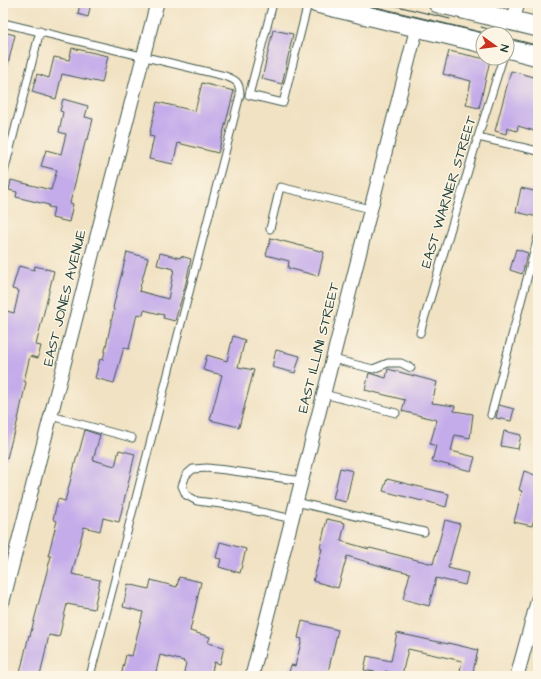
<svg xmlns="http://www.w3.org/2000/svg" width="541" height="679" viewBox="0 0 541 679" font-family="'Architects Daughter',sans-serif">
	<style>
		.building { fill: #c4acea }
		.lines { fill: none; stroke-linecap: round; stroke-linejoin: round }
		.service-casing { stroke: #3e5649; stroke-width: 9 }
		.minor-casing { stroke: #3e5649; stroke-width: 15 }
		.secondary-casing { stroke: #3e5649; stroke-width: 21 }
		.service { stroke: #fff; stroke-width: 7 }
		.minor { stroke: #fff; stroke-width: 13 }
		.secondary { stroke: #fff; stroke-width: 19 }
		.tram { stroke: #1f3d34; stroke-width: 1 }
		.labels { text-anchor: middle; dominant-baseline: central; stroke-width: 3; stroke-linejoin: round; paint-order: stroke }
		.street-label { font-size: 14px; fill: #1f3d34; stroke: #fcf5e5 }
	</style>
	<rect width="100%" height="100%" fill="#fcf5e5"/>
	<filter id="ink" filterUnits="userSpaceOnUse"><feTurbulence type="fractalNoise" baseFrequency=".025" numOctaves="2"/><feDisplacementMap in="SourceGraphic" scale="8" xChannelSelector="R" yChannelSelector="G"/><feConvolveMatrix kernelMatrix="1 2 1 2 8 2 1 2 1" color-interpolation-filters="sRGB"/></filter>
	<filter id="wash" filterUnits="userSpaceOnUse"><feTurbulence type="fractalNoise" baseFrequency=".012" numOctaves="4" result="noise"/><feDisplacementMap in="SourceGraphic" scale="16" xChannelSelector="R" yChannelSelector="G"/><feGaussianBlur stdDeviation="0.9" result="paint"/><feColorMatrix in="noise" values="0 0 0 0 0 0 0 0 0 0 0 0 0 0 0 0 0 1.4 0 .05"/><feComposite in="paint" operator="in"/></filter>
	<g filter="url(#wash)">
		<rect width="100%" height="100%" fill="#f1e2c3"/>
		<g id="blocks">
			<path class="building" d="M80 3H91L88 17 78 14Z
				M273 30 293 34 282 84 262 79Z
				M3 32 15 35 7 68 3 67Z
				M72 48 108 56 102 83 62 74 56 99 32 92 37 74 49 78 54 57 69 60Z
				M449 51 490 60 479 108 466 105 471 81 443 74Z
				M511 71 538 78V132L518 126 517 131 507 128 506 134 495 131Z
				M202 83 234 91 218 153 178 143 173 164 149 159 154 137 149 136 157 102 195 111Z
				M63 99 88 106 85 117 93 119 88 139H86L70 203 73 204 69 222 52 218 54 208 48 207 49 205 16 197 17 192 9 190 11 180 51 190 57 170 41 166 46 150 61 154 66 134 59 132 63 112 60 111Z
				M521 188 538 192V217L516 212Z
				M271 238 324 252 318 276 288 268 289 261 266 255Z
				M516 249 528 253 522 274 510 270Z
				M127 252 148 258 139 291 168 299 174 269 157 265 160 253 180 258 181 256 191 259 185 287 175 321 163 318 164 315 144 310 143 315 137 314 129 349 124 347 114 383 95 378 100 359 103 360 114 309 113 308Z
				M19 266 34 270 35 266 54 271 36 345 41 346 38 358 30 356 24 381 26 382 19 415 14 435H13L7 458H3V310L14 313 19 291 12 289Z
				M233 336 245 340 238 367 254 370 239 427 210 420 222 375 203 370 207 355 227 361Z
				M276 350 300 356 295 373 272 367Z
				M388 369 437 382 432 403 455 406 454 411 473 414 470 438 455 435 451 451 475 457 471 471 432 461 436 446 430 444 437 420 402 411 405 400 365 390 369 373 386 378Z
				M499 405 514 409 511 421 496 418Z
				M85 430 100 435 93 460 115 466 119 450 135 454 119 522 103 518 100 531 84 527 72 574 100 580 94 609 67 604 59 637 49 635 40 676H30L20 673 29 635 30 636 51 556H48L57 521 53 519 58 499 65 501 77 456H78Z
				M504 431 521 435 518 449 501 446Z
				M340 468 353 471 346 502 333 499Z
				M524 471 538 476V503L532 526 514 522 522 491 519 490Z
				M387 479 449 494 446 507 422 500V501L383 491Z
				M327 519 345 523 341 541 369 549 370 548 433 564 445 520 460 524 448 568 468 573 465 585 436 578 429 606 403 599 410 573 388 568 347 556 338 588 313 581 322 549 320 548Z
				M220 542 246 549 240 573 219 567 221 559 216 558Z
				M179 577 201 582 190 631 210 637 208 643 224 647 220 664 214 662 211 676H183L186 663 183 662 184 661 160 655 155 676H121L126 655 132 656 143 612 123 607 128 584 149 589 151 580 177 587Z
				M302 621 338 630 327 676H288L291 665 295 666 302 639 298 638Z
				M397 633 448 644V643L478 650 472 676H459L462 661 408 649 402 675 385 671V674L364 670 367 656 391 661Z"/>
		</g>
	</g>
	<g filter="url(#ink)">
		<use href="#blocks" fill-opacity="0" stroke="#3e5649" stroke-width="1"/>
		<g class="lines">
			<g class="service-casing">
				<path id="service" d="M273 3 249 95 283 103 308 3
					M3 23 225 76C236 80 240 82 240 95L90 676
					M478 137 538 151
					M3 176 40 31
					M270 229 280 187 371 209
					M420 333 478 137 503 58
					M333 359 373 369 388 363H401L411 368
					M324 394 396 413
					M491 415 538 237
					M51 416 132 438
					M296 502 424 532
					M293 519 229 505 197 501 186 495 182 486 186 475 193 469 207 468 226 470 302 481"/>
			</g>
			<g class="minor-casing">
				<path id="minor" d="M513 21 518 3
					M3 601 157 3
					M252 676 417 27
					M517 676 538 599"/>
			</g>
			<g class="secondary-casing">
				<path id="secondary" d="M317 3 483 43
					M438 3 538 27
					M507 48 538 56"/>
			</g>
			<use href="#service" class="service"/>
			<use href="#minor" class="minor"/>
			<use href="#secondary" class="secondary"/>
			<path class="tram" d="M355 3 487 34
				M385 3 450 19
				M481 27 506 34
				M507 39 538 46"/>
		</g>
	</g>
	<g class="labels">
		<g class="street-label">
			<text transform="translate(449 192) rotate(-73)">EAST WARNER STREET</text>
			<text transform="translate(65 298) rotate(-76)">EAST JONES AVENUE</text>
			<text transform="translate(319 348) rotate(-76)">EAST ILLINI STREET</text>
		</g>
	</g>
	<rect width="541" height="679" fill="none" stroke="#fcf5e5" stroke-width="16"/>
	<g transform="translate(495 46) rotate(104)"><circle r="19" fill="#fcf5e5" stroke="#a4ab9e"/>
	<path d="M0-3L7 15L0 10L-7 15Z" fill="#c8321e"/>
	<text y="-6" font-size="11" font-weight="bold" text-anchor="middle" fill="#1f3d34">N</text>
	</g>
</svg>
